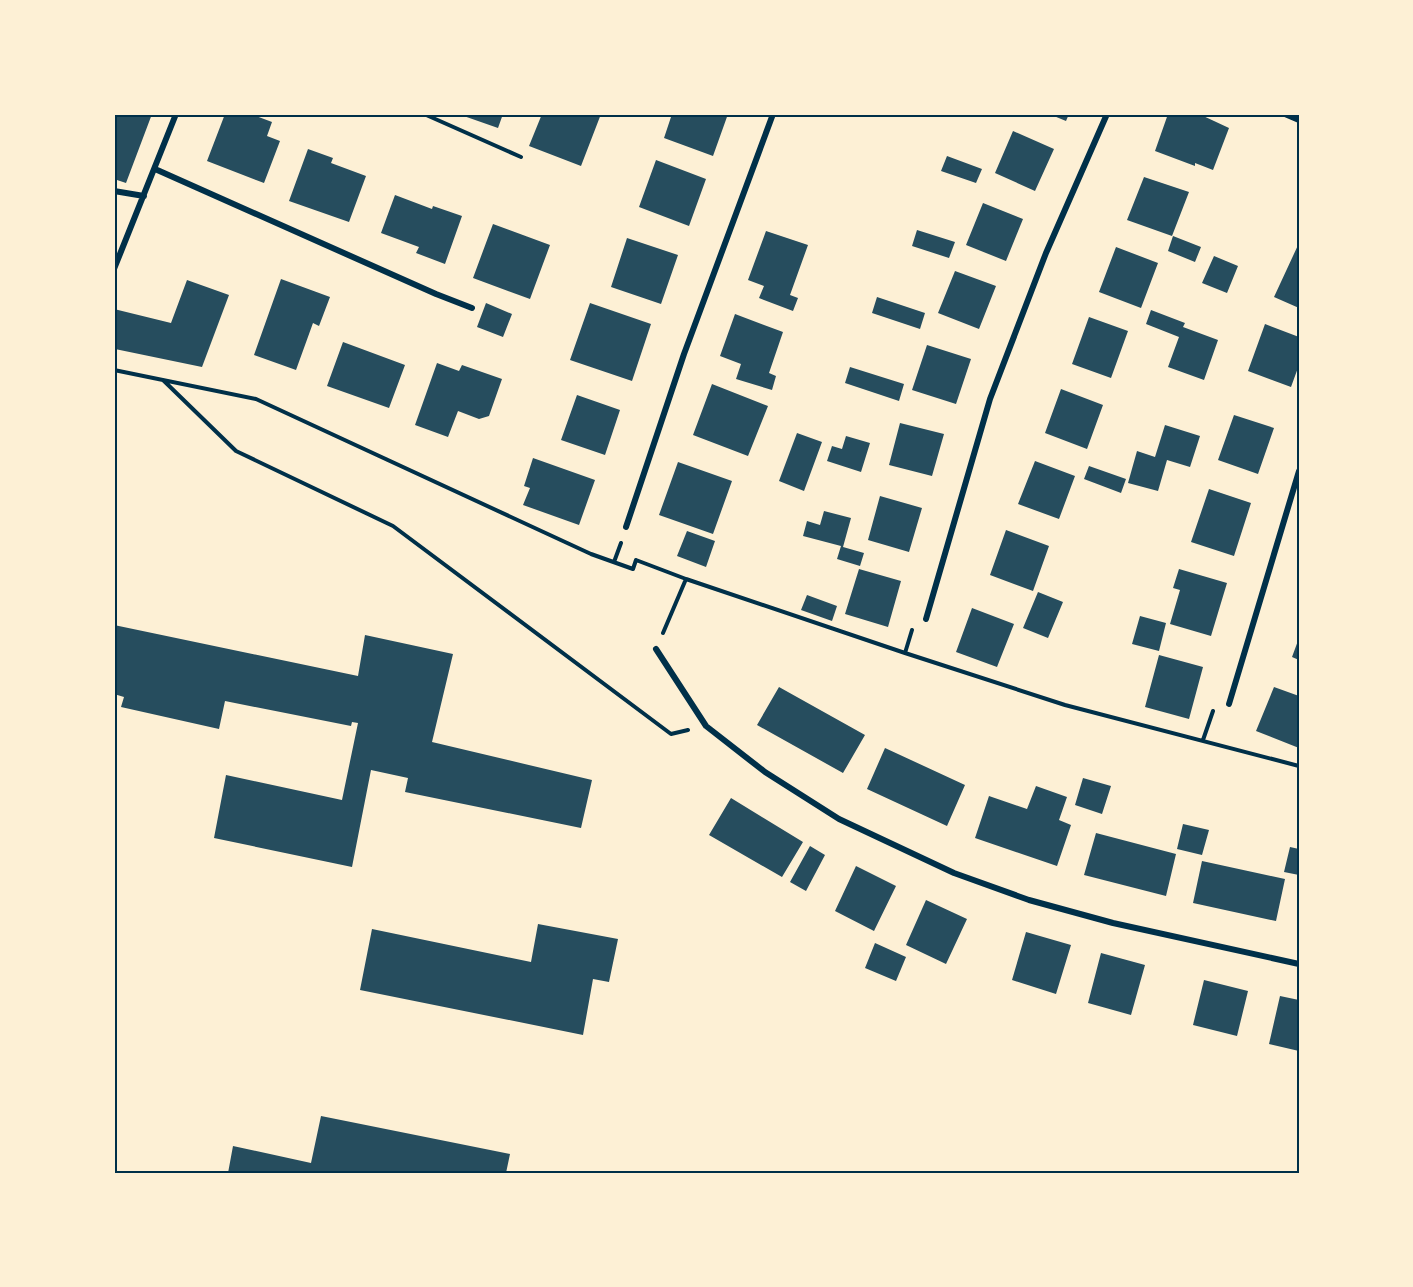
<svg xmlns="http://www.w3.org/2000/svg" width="1413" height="1287" viewBox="0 0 1413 1287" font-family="'IBM Plex Serif',serif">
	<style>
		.building { fill: #264d5e }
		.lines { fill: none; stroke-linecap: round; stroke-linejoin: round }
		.path { stroke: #003049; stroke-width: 4 }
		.minor { stroke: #003049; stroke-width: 6 }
		.neatline { fill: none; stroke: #003049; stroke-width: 2 }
	</style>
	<rect width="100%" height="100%" fill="#fdf0d5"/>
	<path class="building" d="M114 114H152L126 183 114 179Z
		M225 114H251L272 122 267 136 280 141 264 183 207 161Z
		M458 114H503L498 128Z
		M542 114H601L581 166 529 146Z
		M672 114H728L713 156 664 138Z
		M1049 114H1069L1066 121Z
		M1168 114H1199L1229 128 1213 170 1195 163V166L1155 151Z
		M1013 131 1054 149 1035 191 995 173Z
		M308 149 333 158 331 163 366 176 349 222 289 201Z
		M947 156 982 169 976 183 941 171Z
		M656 160 706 179 689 226 639 207Z
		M1144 177 1189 192 1172 236 1127 220Z
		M395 195 432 209 433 206 462 216 445 264 416 253 419 247 381 233Z
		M983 203 1023 219 1006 261 966 245Z
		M493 224 550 245 530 299 473 278Z
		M917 230 955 242 949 258 912 246Z
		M766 231 808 245 790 295 798 298 793 311 759 298 764 286 748 280Z
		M1173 236 1201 247 1195 262 1168 251Z
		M627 238 678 255 661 304 611 287Z
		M1299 243V308L1274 297Z
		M1116 247 1158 263 1141 308 1099 292Z
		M1214 256 1238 266 1227 293 1202 283Z
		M955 271 996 286 979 329 938 313Z
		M281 279 330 297 319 326 313 323 296 370 254 355Z
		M187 280 229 295 202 367 115 349 116 341 114 340V309L171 323Z
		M877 297 925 313 920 329 872 313Z
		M486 303 512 314 503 337 477 327Z
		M590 303 651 324 632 381 570 360Z
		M1151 310 1185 323 1183 327 1218 340 1204 380 1168 367 1179 337 1146 324Z
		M735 314 783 332 769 373 776 376 772 390 736 379 741 364 720 356Z
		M1089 317 1128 331 1111 378 1072 364Z
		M1265 324 1299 337V365L1291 387 1248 371Z
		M343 342 405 365 389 408 327 386Z
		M927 345 971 359 956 404 912 390Z
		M437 363 459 371 462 365 502 379 489 416 479 419 458 411 448 437 415 425Z
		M850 367 904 384 899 401 845 383Z
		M712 384 768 406 748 456 693 435Z
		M1061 389 1103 405 1087 449 1045 433Z
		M577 395 620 410 605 455 561 440Z
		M1234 415 1274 428 1258 474 1218 460Z
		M900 423 944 434 932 476 889 465Z
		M1165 425 1200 436 1190 467 1167 460 1158 491 1128 483 1137 451 1155 457Z
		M797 433 822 442 804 491 779 481Z
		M846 436 870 443 861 472 827 461 832 446 842 449Z
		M533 458 595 480 579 525 523 505 530 488 524 486Z
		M1035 461 1075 476 1059 519 1018 504Z
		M678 462 732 481 713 534 659 515Z
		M1089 466 1126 479 1121 493 1084 479Z
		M1209 489 1251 503 1234 556 1191 542Z
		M880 496 922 508 909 552 868 540Z
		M824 511 851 518 843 547 864 553 860 566 837 559 841 546 803 536 807 521 820 525Z
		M1006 530 1049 546 1033 591 990 575Z
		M687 531 715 541 706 567 677 556Z
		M859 569 901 581 888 627 845 614Z
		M1179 569 1227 583 1211 636 1170 624 1180 590 1173 588Z
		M1038 592 1063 602 1048 638 1023 628Z
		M807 595 837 606 832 621 801 610Z
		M972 608 1014 624 997 667 956 652Z
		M1140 616 1166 623 1159 651 1132 644Z
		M114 625 358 676 365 635 453 654 432 742 592 780 581 828 405 792 408 778 371 770 352 867 214 838 226 775 342 800 358 723 352 722 351 726 225 701 219 729 121 707 124 697 114 694Z
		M1299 638V660L1292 657Z
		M1159 655 1203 667 1189 719 1145 707Z
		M779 687 865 735 843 773 757 725Z
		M1274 687 1299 696V748L1256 731Z
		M885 748 965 785 947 826 867 789Z
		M1083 778 1111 786 1102 814 1075 805Z
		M1036 786 1067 797 1059 820 1071 825 1057 866 975 838 989 796 1027 809Z
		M731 798 803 842 782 877 709 835Z
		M1183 824 1209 830 1202 855 1177 849Z
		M1096 833 1176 854 1166 896 1084 875Z
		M810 846 825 855 806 891 790 882Z
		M1290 847 1299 849V875L1284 872Z
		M1202 861 1285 879 1276 921 1193 903Z
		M856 866 896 886 874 931 835 911Z
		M926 900 967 919 946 964 906 945Z
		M538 924 618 939 609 982 593 979 583 1035 360 990 372 929 531 962Z
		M1026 932 1071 945 1056 994 1012 980Z
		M875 943 906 957 896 981 865 968Z
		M1101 953 1145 965 1131 1015 1088 1003Z
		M1204 980 1248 991 1237 1036 1193 1025Z
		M1280 996 1299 1000V1051L1269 1044Z
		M321 1116 510 1154 506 1173H228L233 1146 311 1163Z"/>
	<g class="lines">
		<path class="path" d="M424 114 521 157
			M114 370 256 399 591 554 633 569 636 560 686 579 905 653 1065 705 1299 766
			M163 380 236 451 393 526 671 734 688 730
			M614 562 621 543
			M663 633 686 579
			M905 653 912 630
			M1203 740 1213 711"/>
		<path class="minor" d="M1285 114 1299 120
			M155 169 436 294 472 308
			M114 191 144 196
			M114 269 176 114
			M626 527 684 354 773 114
			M926 619 990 399 1046 253 1107 114
			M656 649 706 726 765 772 839 819 954 873 1029 900 1113 923 1299 964
			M1229 704 1299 471"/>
	</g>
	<rect width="1413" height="1287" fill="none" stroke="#fdf0d5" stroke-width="231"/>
	<rect x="116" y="116" width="1182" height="1056" class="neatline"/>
</svg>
